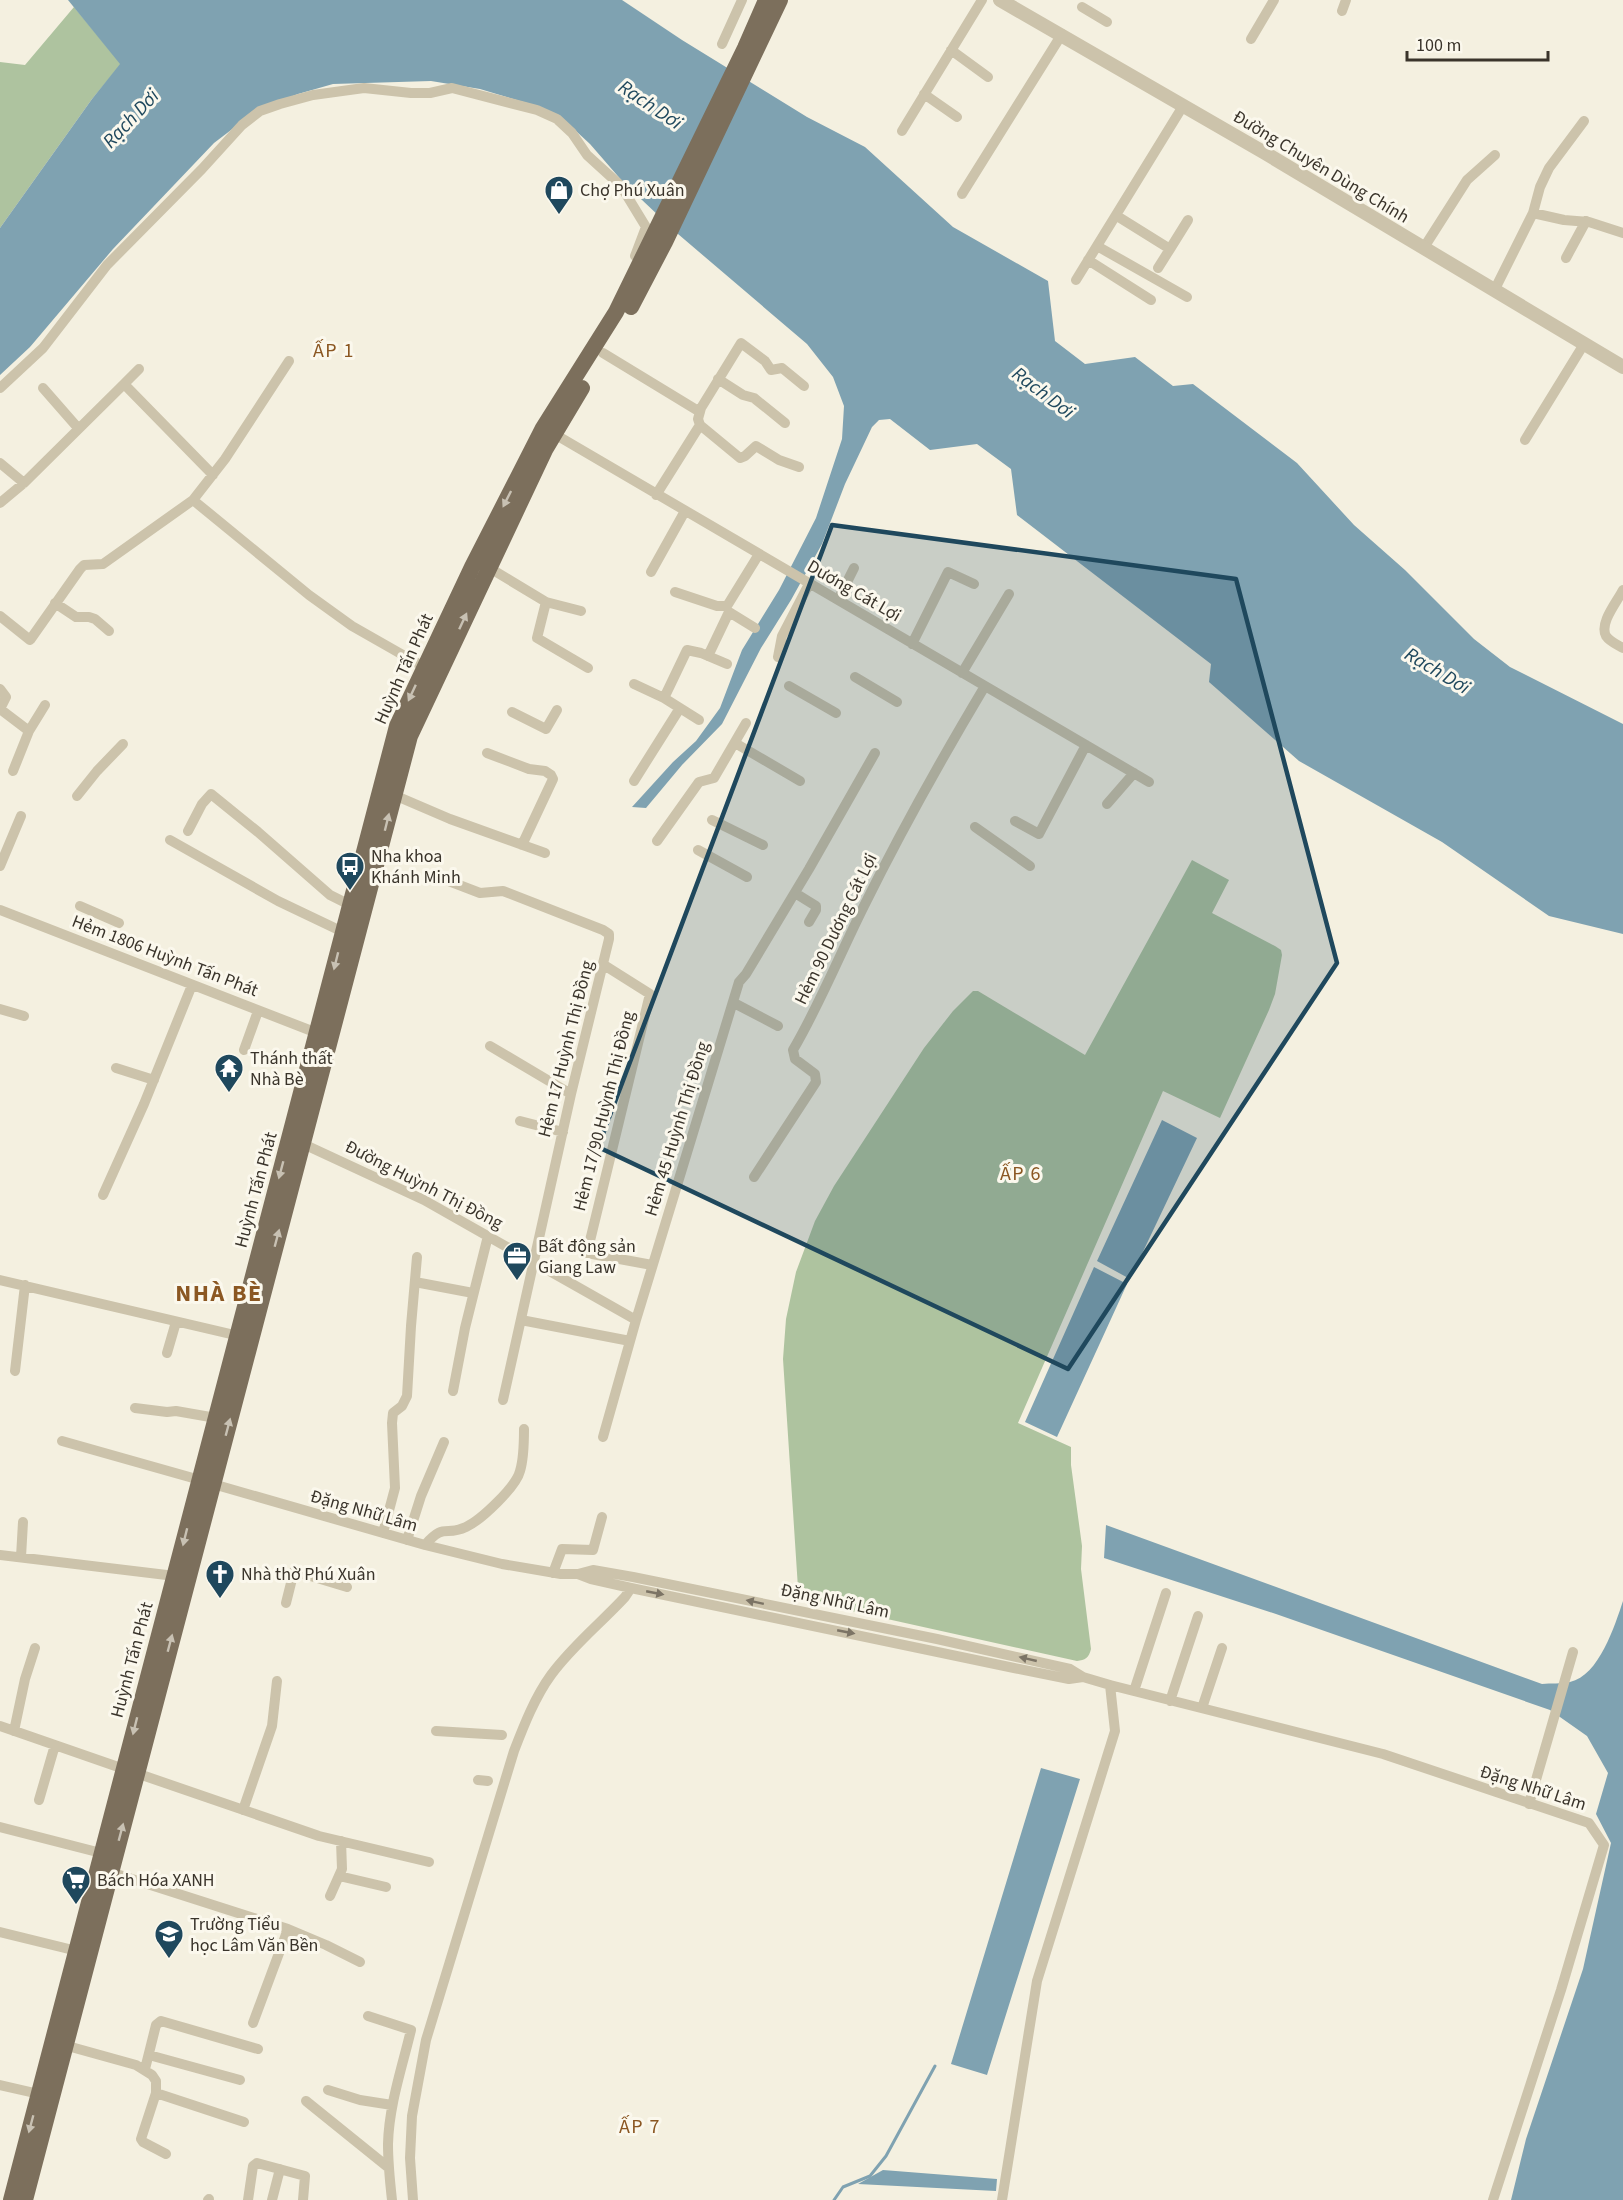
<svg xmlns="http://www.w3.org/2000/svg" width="1623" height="2200" viewBox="0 0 1623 2200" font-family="'Source Sans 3',sans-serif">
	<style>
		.green { fill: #aec39f }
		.water { fill: #7fa2b1 }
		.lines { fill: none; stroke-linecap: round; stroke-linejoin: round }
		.stream { stroke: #7fa2b1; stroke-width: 3 }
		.minor { stroke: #ccc3ab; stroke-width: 10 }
		.tertiary { stroke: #ccc3ab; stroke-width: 14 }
		.primary { stroke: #7c6f5c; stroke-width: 16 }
		.oneway { fill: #c8c1b3 }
		.oneway2 { fill: #7c7465 }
		.marked { fill: #1f485d; fill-opacity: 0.2; stroke: #1f485d; stroke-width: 4.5; stroke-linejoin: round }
		.labels { text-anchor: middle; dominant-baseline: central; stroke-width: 6; stroke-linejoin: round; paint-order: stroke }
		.street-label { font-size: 18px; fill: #3a342b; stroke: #fbf8ed }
		.poi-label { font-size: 18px; fill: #3a342b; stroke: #fbf8ed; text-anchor: start }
		.water-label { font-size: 20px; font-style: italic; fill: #1f485d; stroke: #fbf8ed }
		.neighbourhood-label { font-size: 20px; letter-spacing: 1.5px; fill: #8b5722; stroke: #fbf8ed }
		.district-label { font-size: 24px; font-weight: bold; letter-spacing: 1.5px; fill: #8b5722; stroke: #fbf8ed }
	</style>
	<rect width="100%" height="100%" fill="#f4f0e0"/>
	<path class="green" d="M74 7 121 64 92 99 0 228V62L25 65Z
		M1192 860 1229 880 1212 913 1275 946 1281 950 1282 955 1275 994 1269 1010 1220 1118 1163 1091 1018 1423 1071 1447V1465L1082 1546 1081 1569 1091 1649C1089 1658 1085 1660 1077 1661L806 1601 798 1588 783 1359 786 1319 796 1272 815 1221 834 1186 924 1048 953 1011 973 991H978L1085 1055Z"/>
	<path class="water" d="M68 0H622L682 40 807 117 865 147 953 227 1048 281 1055 341 1085 364 1135 357 1173 386 1193 384 1297 463 1354 525 1405 570 1474 639 1510 667 1623 724V934L1549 916 1442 842 1299 761 1209 682 1211 664 1017 515 1011 469 977 444 930 450 890 419 879 420 872 427 845 484 822 544 791 600 761 648 722 724 682 765 646 808 632 807 673 762 696 741 720 708 742 650 779 590 816 518 842 439 844 406 833 377 807 344 678 234 623 182 590 144 563 119 530 104 480 89 431 81 333 84 298 94 256 111 214 143 113 249 30 347 0 375V228L92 99 120 64Z
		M1162 1120 1197 1138 1130 1279 1097 1261Z
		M1094 1267 1127 1284 1057 1437 1025 1422Z
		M1106 1525 1542 1684C1551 1683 1561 1684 1570 1682 1599 1676 1615 1625 1623 1601V2200H1511L1526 2139 1583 1969 1611 1843 1596 1814 1608 1773 1587 1736 1550 1710 1276 1614 1104 1558Z
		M1041 1768 1080 1779 987 2075 951 2064Z
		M883 2170 997 2179 996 2191 858 2184Z"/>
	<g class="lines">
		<path class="stream" d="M834 2200 843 2187 870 2176 886 2156 935 2066"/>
		<path class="minor" d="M1082 7 1107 22
			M1342 11 1346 0
			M1251 39 1274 0
			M722 44 742 0
			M951 50 988 77
			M924 94 957 117
			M902 131 982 0
			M962 194 1062 34
			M1533 213 1540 187 1549 168 1584 121
			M1117 216 1170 249 1158 268
			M1097 246 1187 297
			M1170 249 1188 220
			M1423 249 1467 180 1495 155
			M1566 258 1586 221
			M1088 260 1151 300
			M1076 280 1183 106
			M1494 291 1533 213 1564 220 1589 222 1623 233
			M603 353 700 412
			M718 379 743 395 754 398 785 423
			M124 384 139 369
			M0 388 43 348 107 265 202 169 242 125 260 111 280 104 313 95 364 88 411 93H430L452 88 537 110 557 119 572 133 587 155 621 186 646 227 635 256
			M43 388 78 428
			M700 425 740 458 745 456 756 446 779 460 799 467
			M551 432 1149 782
			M1525 440 1584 344
			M0 463 24 483
			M656 495 700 425 698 419 701 408 741 343 765 361 771 370 782 368 804 386
			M193 500 309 595 352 626 424 667
			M0 503 24 483 124 384 213 475
			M488 567 546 602 537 638 588 668
			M651 572 685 511
			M1623 590C1617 602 1599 623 1606 636 1610 642 1618 645 1623 648
			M675 592 717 606H727L759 554
			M838 600 854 568
			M546 602 581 611
			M55 603 76 617H89L95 619 109 631
			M0 616 30 640 80 569 84 565 103 564 193 500 225 459 289 361
			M912 644 948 572 974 584
			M708 656 729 612 755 628
			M778 657 782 636 809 584
			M962 673 1009 594
			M855 677 897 702
			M634 684 664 698 699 720
			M789 686 836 713
			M0 689 6 697 0 709 29 731 45 705
			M664 698 687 650 701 653 727 664
			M512 712 546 729 557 710
			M735 743 800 781
			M487 753 529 769 545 771 551 775 553 779 522 845
			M13 771 29 731
			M634 781 680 708
			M394 795 450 819 545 853
			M77 796 97 771 123 744
			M1107 804 1134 773
			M712 820 763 845
			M1015 821 1039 834 1086 745
			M975 827 1030 866
			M188 831 202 804 211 794 258 832 330 895 350 905
			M170 840 278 901 343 932
			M657 841 699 782 714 778 746 723
			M698 850 747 877
			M0 866 21 816
			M433 875 480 893 503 891 603 930 609 934V939L571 1094 503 1400
			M795 893 816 906V910L809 922
			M80 906 119 923
			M0 910 317 1033
			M604 965 650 994 587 1253 652 1265
			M734 1003 778 1026
			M0 1009 24 1016
			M490 1046 571 1094
			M244 1050 258 1011
			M116 1068 154 1080
			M520 1121 563 1132
			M299 1142 424 1200 636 1320
			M754 1177 816 1082 815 1074 795 1059 793 1050C820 1004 840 954 864 906 901 831 942 758 985 686
			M103 1195 144 1104 192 985
			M0 1280 239 1336
			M415 1282 473 1293
			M521 1320 630 1341
			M167 1353 176 1322
			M15 1371 25 1285
			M453 1391 465 1328 488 1236
			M135 1408 167 1412 176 1411 216 1418
			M603 1437 636 1320 739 982 746 974 809 869 875 753
			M62 1441 200 1480
			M213 1484 425 1545 502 1564 561 1574H578L593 1570 633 1577 937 1639 1070 1669 1083 1677 1110 1685 1383 1754 1589 1823 1604 1845 1561 1990 1493 2200
			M383 1533 395 1488 392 1423 393 1413 402 1406 407 1396 411 1326 417 1257
			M407 1540 421 1496 444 1442
			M425 1545C445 1522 445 1537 466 1527 481 1520 516 1487 520 1471 524 1458 524 1443 524 1429
			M0 1555 175 1576
			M21 1557 23 1522
			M553 1573 562 1549 593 1550 602 1517
			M578 1574 591 1579 631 1588 1014 1668 1069 1679 1083 1677
			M286 1603 294 1571 347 1587
			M1134 1691 1166 1593
			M1170 1701 1198 1616
			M1202 1708 1222 1648
			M0 1726 124 1769
			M14 1731 25 1679 35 1648
			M436 1731 502 1735
			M136 1773 319 1836 429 1862
			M478 1780 488 1781
			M39 1800 55 1745
			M1529 1804 1573 1652
			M243 1810 272 1726 277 1681
			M0 1827 101 1853
			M110 1872 288 1929 253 2023
			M339 1876 386 1887
			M330 1896 342 1869 341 1841
			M288 1929 326 1945 360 1962
			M0 1932 77 1951
			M368 2016 411 2030C402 2068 389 2105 388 2144 388 2163 390 2182 392 2200
			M64 2045 136 2065 152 2075 156 2081V2093L141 2139 143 2142 166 2154
			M149 2055 240 2080
			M145 2069 156 2025 161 2021 258 2049
			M0 2085 39 2094
			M328 2090 360 2100 392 2105
			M156 2093 244 2122
			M306 2101 389 2168
			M208 2200 209 2199
			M248 2200 253 2166 257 2163 305 2176 303 2200
			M272 2200 280 2169
			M413 2200 410 2158 412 2116 426 2040 514 1751C524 1725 535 1697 551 1675 572 1646 601 1623 625 1597L631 1588
			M1002 2200 1037 1981 1115 1731 1110 1685"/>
		<path class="tertiary" d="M1000 0 1265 153 1623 367"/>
		<path class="primary" d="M631 307 665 242 780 0
			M11 2200 397 726 472 567 543 428 616 312 745 48 766 0
			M25 2200 410 736 545 450 582 388"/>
	</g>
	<defs><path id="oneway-solid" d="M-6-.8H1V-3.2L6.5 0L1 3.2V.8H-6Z" transform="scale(1.5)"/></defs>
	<g class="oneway">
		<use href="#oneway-solid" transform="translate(507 499) rotate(117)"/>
		<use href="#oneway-solid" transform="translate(463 621) rotate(-65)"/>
		<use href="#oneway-solid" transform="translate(412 693) rotate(115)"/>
		<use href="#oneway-solid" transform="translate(387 822) rotate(-76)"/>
		<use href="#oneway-solid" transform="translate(336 961) rotate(104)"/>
		<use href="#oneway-solid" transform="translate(281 1170) rotate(105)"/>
		<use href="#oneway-solid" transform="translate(277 1238) rotate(-75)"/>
		<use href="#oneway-solid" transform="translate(228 1427) rotate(-75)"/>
		<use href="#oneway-solid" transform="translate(185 1537) rotate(104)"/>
		<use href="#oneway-solid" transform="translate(170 1643) rotate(-75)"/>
		<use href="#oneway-solid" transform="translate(135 1726) rotate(104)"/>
		<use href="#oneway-solid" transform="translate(121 1832) rotate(-75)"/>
		<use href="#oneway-solid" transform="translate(31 2124) rotate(105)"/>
	</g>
	<g class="oneway2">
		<use href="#oneway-solid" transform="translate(655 1593) rotate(11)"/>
		<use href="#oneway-solid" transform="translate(755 1602) rotate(-168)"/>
		<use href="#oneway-solid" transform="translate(846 1632) rotate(11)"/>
		<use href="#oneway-solid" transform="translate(1028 1659) rotate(-167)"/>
	</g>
	<path class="marked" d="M832 525 1236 579 1337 963 1068 1369 598 1147Z"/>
	<defs>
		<g id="shop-pin" transform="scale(1.5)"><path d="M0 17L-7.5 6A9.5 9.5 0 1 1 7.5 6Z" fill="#1f485d" stroke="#fbf8ed"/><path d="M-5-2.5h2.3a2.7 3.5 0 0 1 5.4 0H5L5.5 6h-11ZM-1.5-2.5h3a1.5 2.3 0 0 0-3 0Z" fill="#fff"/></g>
		<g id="bus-pin" transform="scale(1.5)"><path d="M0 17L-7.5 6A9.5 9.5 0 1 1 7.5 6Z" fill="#1f485d" stroke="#fbf8ed"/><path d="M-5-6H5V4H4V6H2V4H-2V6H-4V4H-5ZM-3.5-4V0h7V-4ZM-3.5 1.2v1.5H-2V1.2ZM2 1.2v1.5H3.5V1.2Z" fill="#fff"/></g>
		<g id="temple-pin" transform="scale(1.5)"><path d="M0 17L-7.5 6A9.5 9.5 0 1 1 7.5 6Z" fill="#1f485d" stroke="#fbf8ed"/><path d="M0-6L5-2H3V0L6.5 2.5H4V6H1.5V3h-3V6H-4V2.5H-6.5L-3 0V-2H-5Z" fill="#fff"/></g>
		<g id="office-pin" transform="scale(1.5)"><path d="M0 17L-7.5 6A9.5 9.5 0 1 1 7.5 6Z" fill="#1f485d" stroke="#fbf8ed"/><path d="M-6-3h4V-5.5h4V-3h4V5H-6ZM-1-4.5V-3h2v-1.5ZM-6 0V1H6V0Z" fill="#fff"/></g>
		<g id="church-pin" transform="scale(1.5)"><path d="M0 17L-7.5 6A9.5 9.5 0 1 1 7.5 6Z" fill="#1f485d" stroke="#fbf8ed"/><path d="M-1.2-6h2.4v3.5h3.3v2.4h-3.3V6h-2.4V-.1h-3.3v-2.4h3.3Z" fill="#fff"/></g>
		<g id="supermarket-pin" transform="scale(1.5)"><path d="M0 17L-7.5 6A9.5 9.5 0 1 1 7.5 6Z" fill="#1f485d" stroke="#fbf8ed"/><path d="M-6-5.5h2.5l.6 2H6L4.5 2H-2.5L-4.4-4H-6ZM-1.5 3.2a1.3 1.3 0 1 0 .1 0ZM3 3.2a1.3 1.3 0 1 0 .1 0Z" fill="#fff"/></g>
		<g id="school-pin" transform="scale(1.5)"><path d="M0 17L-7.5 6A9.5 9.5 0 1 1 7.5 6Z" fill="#1f485d" stroke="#fbf8ed"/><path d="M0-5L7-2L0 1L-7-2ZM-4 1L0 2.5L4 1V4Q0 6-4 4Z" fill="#fff"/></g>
	</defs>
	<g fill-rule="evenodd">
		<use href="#shop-pin" x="559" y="190"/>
		<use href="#bus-pin" x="350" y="866"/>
		<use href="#temple-pin" x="229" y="1068"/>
		<use href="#office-pin" x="517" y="1256"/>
		<use href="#church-pin" x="220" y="1574"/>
		<use href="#supermarket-pin" x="76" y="1880"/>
		<use href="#school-pin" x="169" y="1934"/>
	</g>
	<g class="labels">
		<g class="street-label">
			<text transform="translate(1321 167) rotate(31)">Đường Chuyên Dùng Chính</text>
			<text transform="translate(854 591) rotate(30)">Dương Cát Lợi</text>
			<text transform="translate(404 669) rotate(-66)">Huỳnh Tấn Phát</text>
			<text transform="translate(836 929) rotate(-64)">Hẻm 90 Dương Cát Lợi</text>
			<text transform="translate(165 956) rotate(21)">Hẻm 1806 Huỳnh Tấn Phát</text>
			<text transform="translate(566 1049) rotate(-76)">Hẻm 17 Huỳnh Thị Đồng</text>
			<text transform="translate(604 1111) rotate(-76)">Hẻm 17/90 Huỳnh Thị Đồng</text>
			<text transform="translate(677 1129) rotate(-73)">Hẻm 45 Huỳnh Thị Đồng</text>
			<text transform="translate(424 1185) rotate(27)">Đường Huỳnh Thị Đồng</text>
			<text transform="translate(256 1190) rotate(-75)">Huỳnh Tấn Phát</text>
			<text transform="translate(364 1511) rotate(16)">Đặng Nhữ Lâm</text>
			<text transform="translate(835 1601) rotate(12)">Đặng Nhữ Lâm</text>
			<text transform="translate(132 1660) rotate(-75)">Huỳnh Tấn Phát</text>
			<text transform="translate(1533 1788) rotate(18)">Đặng Nhữ Lâm</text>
		</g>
		<g class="poi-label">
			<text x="580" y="190">Chợ Phú Xuân</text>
			<text x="371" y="856">Nha khoa<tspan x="371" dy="21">Khánh Minh</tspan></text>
			<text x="250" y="1058">Thánh thất<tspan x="250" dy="21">Nhà Bè</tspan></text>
			<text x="538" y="1246">Bất động sản<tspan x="538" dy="21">Giang Law</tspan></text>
			<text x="241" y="1574">Nhà thờ Phú Xuân</text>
			<text x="97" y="1880">Bách Hóa XANH</text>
			<text x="190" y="1924">Trường Tiểu<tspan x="190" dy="21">học Lâm Văn Bền</tspan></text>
		</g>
		<g class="water-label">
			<text transform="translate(650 105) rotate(34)">Rạch Dơi</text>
			<text transform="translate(131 119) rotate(-47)">Rạch Dơi</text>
			<text transform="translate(1043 393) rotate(37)">Rạch Dơi</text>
			<text transform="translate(1437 671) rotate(31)">Rạch Dơi</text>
		</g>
		<g class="neighbourhood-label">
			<text x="334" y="351">ẤP 1</text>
			<text x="1021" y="1174">ẤP 6</text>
			<text x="640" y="2127">ẤP 7</text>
		</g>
		<g class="district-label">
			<text x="219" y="1293">NHÀ BÈ</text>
		</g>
	</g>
	<path d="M1407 51v9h141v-9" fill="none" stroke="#3a342b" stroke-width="3"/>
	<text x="1416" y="51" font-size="18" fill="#3a342b" stroke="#fbf8ed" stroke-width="4.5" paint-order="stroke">100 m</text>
</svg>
